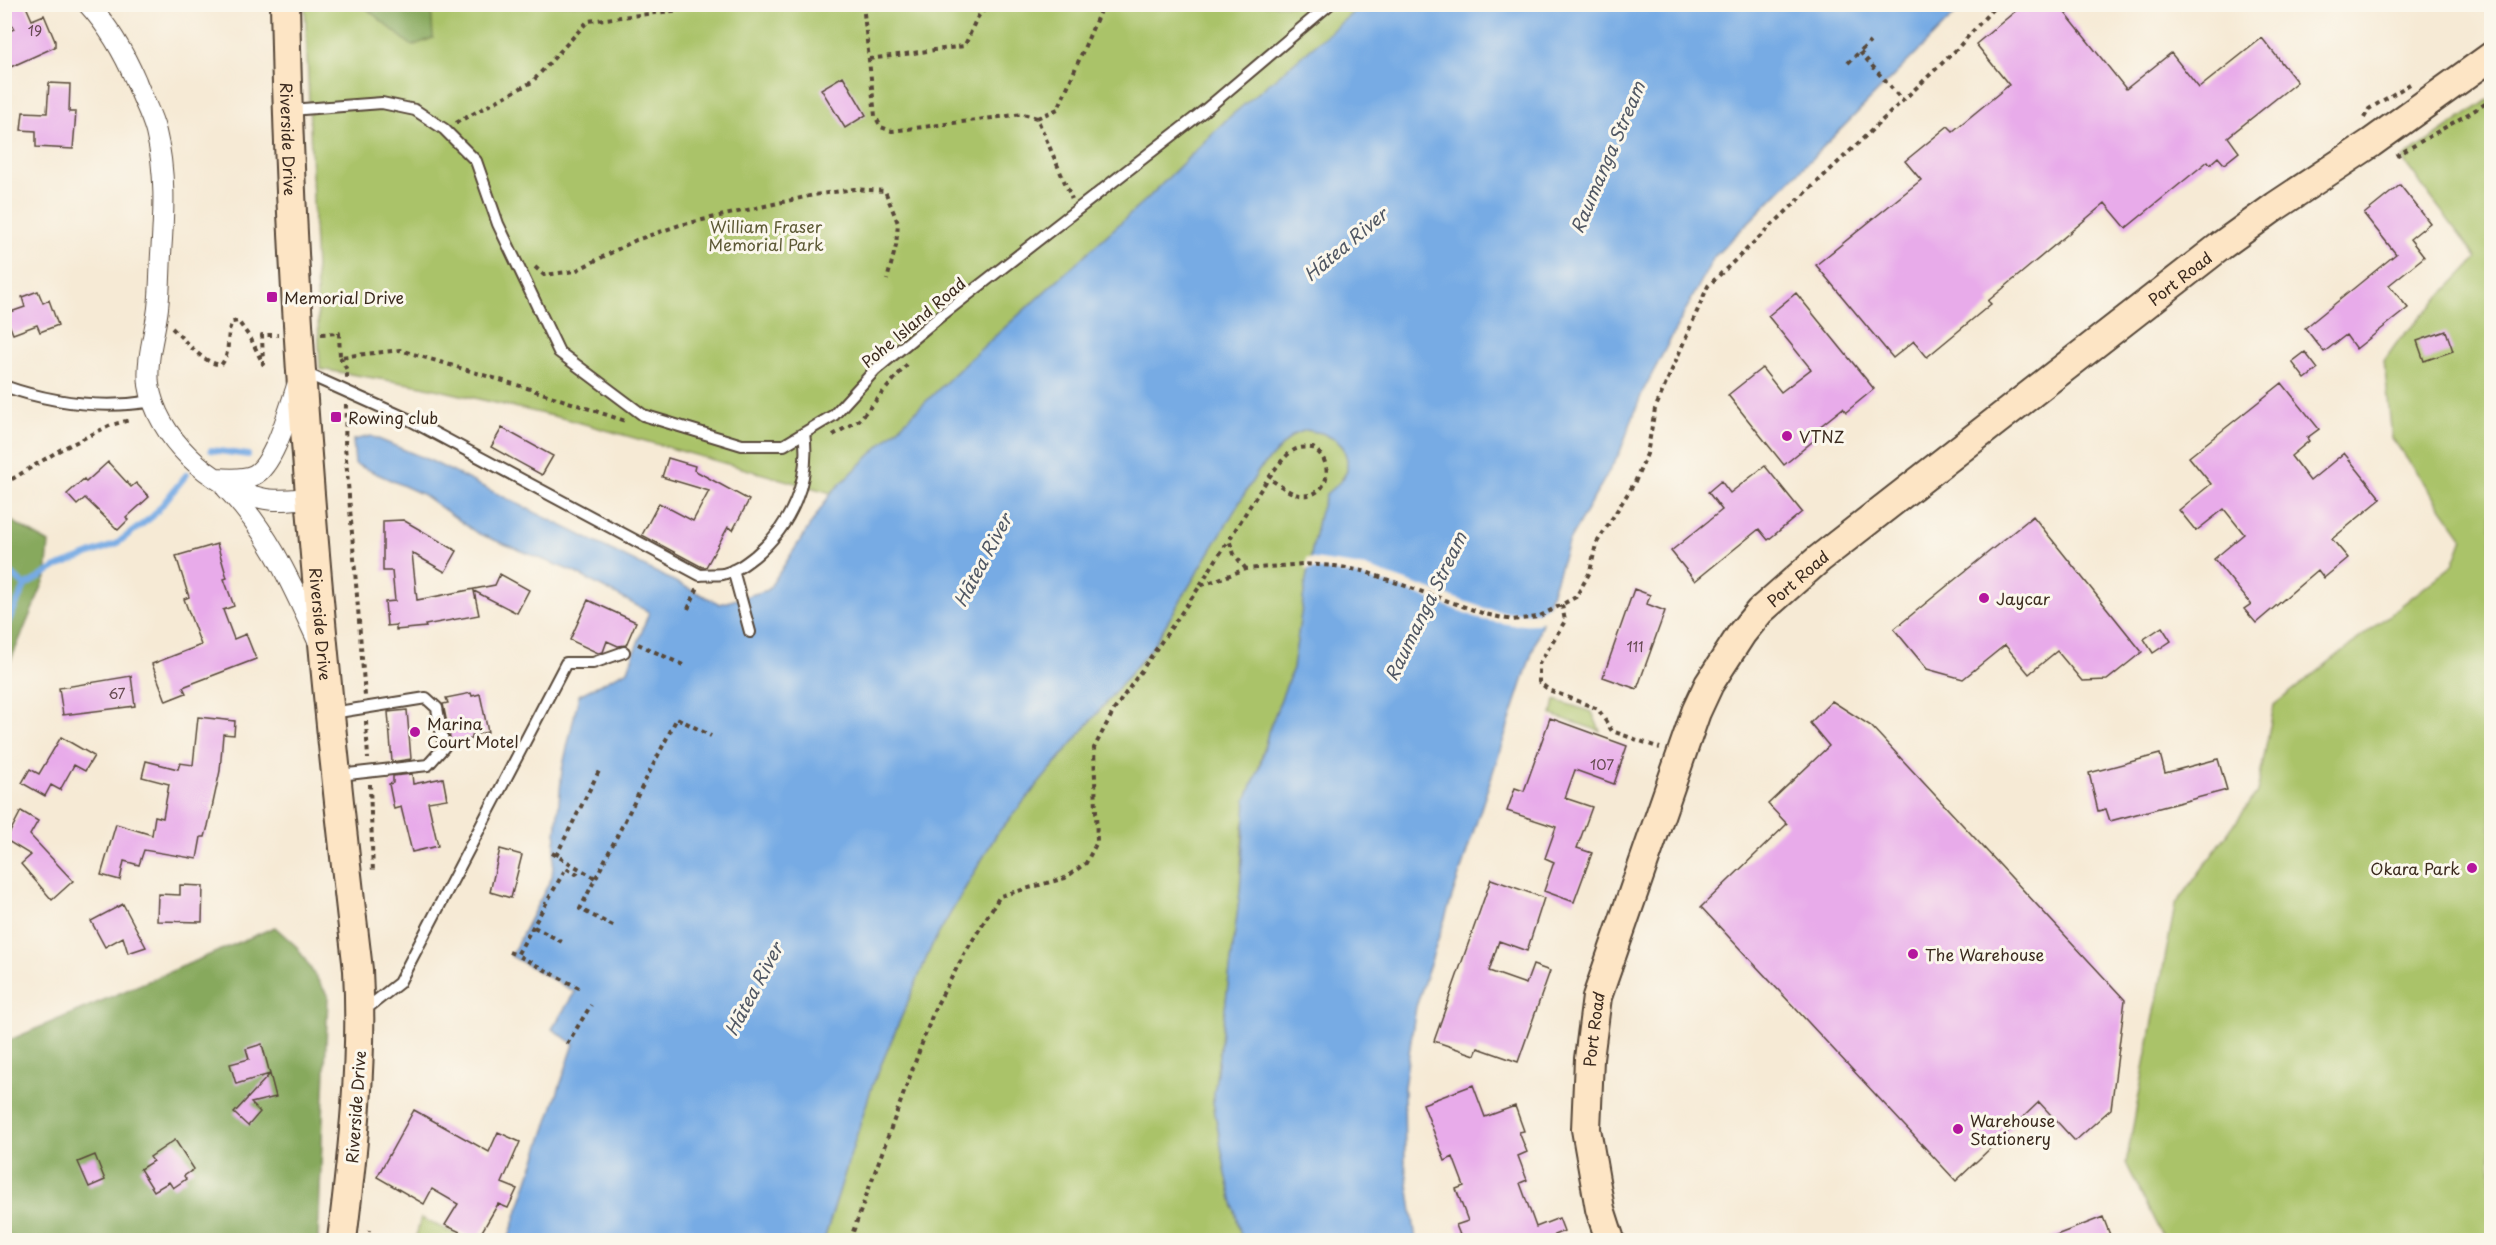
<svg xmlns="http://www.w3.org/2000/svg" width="2496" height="1245" viewBox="0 0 2496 1245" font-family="'Playpen Sans',sans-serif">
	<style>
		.green { fill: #aac369; stroke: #727644; stroke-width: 1.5 }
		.forest { fill: #87a95d; stroke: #616a3e; stroke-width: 1.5 }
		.water { fill: #77abe4; stroke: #596a81; stroke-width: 1.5 }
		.pier { fill: #f6ead5 }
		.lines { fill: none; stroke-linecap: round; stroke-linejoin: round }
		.stream { stroke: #77abe4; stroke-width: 6 }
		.building { fill: #e8abea }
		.service-casing { stroke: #574739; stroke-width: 14 }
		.minor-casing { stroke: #574739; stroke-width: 22 }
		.secondary-casing { stroke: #574739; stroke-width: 32 }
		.path { stroke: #574739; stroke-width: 4; stroke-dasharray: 4.5 4.5; stroke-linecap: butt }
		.service { stroke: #fff; stroke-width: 10 }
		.minor { stroke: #fff; stroke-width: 20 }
		.secondary { stroke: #fde5c5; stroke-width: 28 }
		.poi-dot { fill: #b5179e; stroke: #fbf7ec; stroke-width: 2 }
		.labels { text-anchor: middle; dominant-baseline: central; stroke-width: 6; stroke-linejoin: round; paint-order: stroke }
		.number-label { font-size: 14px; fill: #664a51 }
		.street-label { font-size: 16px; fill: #3b2a1e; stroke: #fbf7ec }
		.park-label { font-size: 16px; fill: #5c5834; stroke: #fbf7ec }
		.poi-label { font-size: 16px; fill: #3b2a1e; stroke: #fbf7ec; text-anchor: start }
		.water-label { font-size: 18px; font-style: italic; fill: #505763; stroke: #fbf7ec }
	</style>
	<rect width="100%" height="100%" fill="#fbf7ec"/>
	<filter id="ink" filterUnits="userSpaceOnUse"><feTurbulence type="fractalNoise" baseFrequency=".0167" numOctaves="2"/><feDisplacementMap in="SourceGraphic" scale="12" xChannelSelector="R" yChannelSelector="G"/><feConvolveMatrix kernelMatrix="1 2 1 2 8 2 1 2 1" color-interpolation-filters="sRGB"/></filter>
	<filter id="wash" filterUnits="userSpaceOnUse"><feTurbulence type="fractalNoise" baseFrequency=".008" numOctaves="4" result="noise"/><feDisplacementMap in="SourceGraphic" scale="24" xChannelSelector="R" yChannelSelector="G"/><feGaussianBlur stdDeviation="1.35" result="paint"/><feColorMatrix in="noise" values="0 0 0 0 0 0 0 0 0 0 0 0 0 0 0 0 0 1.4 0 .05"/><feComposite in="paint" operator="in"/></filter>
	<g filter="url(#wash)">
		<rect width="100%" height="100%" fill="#f6ead5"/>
		<path class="green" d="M305 5H1362L1226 120 1148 198 971 358 831 493 570 420 422 386 320 369Z
			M2491 98V1240H2164L2126 1163 2175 906 2257 793 2274 705 2453 565 2463 538 2392 438 2384 361 2398 341 2477 258 2402 159Z
			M1306 430 1322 433 1336 440 1343 447 1347 459V471L1319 515 1306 580 1293 668 1268 733 1243 827 1240 892 1213 1102 1226 1174 1242 1240H824L872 1086 932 945 996 835 1153 646 1259 470 1293 435Z
			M1555 700 1592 712 1600 731 1552 715Z
			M421 1218 468 1240H415Z"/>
		<path class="forest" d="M367 4 431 5 433 38 412 46 366 8Z
			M5 517 49 543 46 577 5 674Z
			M275 927 297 947 328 996 318 1240H5V1042Z"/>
		<path class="water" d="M1362 5H1964L1714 257 1642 393 1620 452 1568 543 1416 1007 1404 1087 1405 1162 1416 1240H1242L1226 1174 1213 1102 1240 892 1246 800 1260 766 1268 733 1293 668 1306 580 1319 515 1326 494 1342 480 1347 471V459L1343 447 1336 440 1322 433 1306 430 1293 435 1259 470 1153 646 996 835 932 945 872 1086 824 1240H508L574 1044 552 1029 575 992 511 956 552 877 562 770 579 695 628 670 649 612 574 572 477 533 422 494 355 464 353 440 371 436 431 461 720 604 768 590 831 493 971 358 1148 198 1226 120Z"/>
		<path class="pier" d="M1307 558 1363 566 1484 608 1510 613 1537 612 1551 603 1546 619 1538 624 1512 625 1483 620 1397 587 1354 575 1317 569 1305 570Z"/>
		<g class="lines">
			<path class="stream" d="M211 450 248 455
				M4 567 25 586
				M4 631 25 586 56 567 116 544 153 516 187 474"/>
		</g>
		<g id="blocks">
			<path class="building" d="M17 4H25L32 20 44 15 55 41V47L4 70V33L14 29 5 10Z
				M2024 4H2058L2126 89 2171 53 2199 88 2262 38 2297 82 2228 137 2239 152 2224 164 2218 157 2210 164 2208 161 2126 228 2105 203 1988 301 1991 304 1927 357 1914 341 1893 358 1816 265 1921 180 1905 161 1948 126 1953 131 2009 85 1976 44Z
				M843 76 866 115 845 128 821 89Z
				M49 83 70 84 69 112H76L73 149 36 147V131L21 130 23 112 47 113Z
				M2400 185 2430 223 2410 239 2424 257 2389 285 2408 308 2356 349 2346 335 2324 352 2305 328 2396 254 2364 214Z
				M38 291 43 303 49 300 58 325 40 332 37 325 13 334 5 314 25 307 22 297Z
				M1796 293 1874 389 1846 412 1843 408 1813 432 1818 437 1784 465 1728 395 1762 368 1781 392 1811 369 1768 316Z
				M2446 331 2453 351 2424 361 2417 341Z
				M2305 352 2318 369 2305 379 2292 362Z
				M2282 383 2319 429 2307 438 2309 441 2291 456 2310 481 2344 453 2381 499 2332 539 2348 558 2324 578 2318 570 2256 623 2244 609 2251 604 2214 559 2244 534 2224 509 2196 531 2179 510 2211 484 2189 457Z
				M502 428 553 456 542 475 491 447Z
				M668 458 695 466 694 470 749 500 733 530 728 527 706 567H702L642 535 659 503 693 521 709 491 662 477Z
				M108 462 131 487 136 483 149 497 126 518 128 520 118 530 85 498 77 505 67 494 84 479 86 482Z
				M1765 466 1802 512 1768 540 1759 529 1695 581 1671 551 1722 510 1708 492 1721 481 1730 493Z
				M2033 516 2142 652 2107 680 2082 681 2057 651 2029 674 2005 645 1963 679 1927 669 1894 629Z
				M403 520 457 551 445 572 412 553 417 600 495 585 500 574 529 590 517 613 474 591 479 615 425 625 426 627 396 630V625L387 626 385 602 395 601 392 571H383V521Z
				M217 544 227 578 224 579 234 606 223 610 234 639 246 634 256 659 183 687 186 693 166 701 152 664 201 645 184 599 189 597 176 556Z
				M1634 589 1650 595 1647 604 1665 611 1637 689 1603 677Z
				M588 600 636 622 626 645 618 646 607 641 603 652 598 653 570 640Z
				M2162 627 2171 641 2153 653 2144 639Z
				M131 676 135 706 63 715 59 688Z
				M471 693 472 696 480 694 488 732 472 735V739L451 743 443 704 448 703 446 698Z
				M1832 701 1871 726 2125 1000 2111 1109 2075 1141 2039 1102 1956 1181 1701 907 1787 824 1768 804 1829 746 1810 723Z
				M407 710 411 759 392 762 388 712Z
				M198 717 235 721 234 735 223 734 220 771 208 826 205 837H201L197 859 144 850 139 865 124 861 120 880 101 875 116 824 152 835 155 816 163 818 169 784 142 777 146 761 178 769 180 763 193 765Z
				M1550 718 1627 746 1614 784 1575 770 1565 798 1592 807 1577 848 1592 853 1574 902 1544 891 1554 862 1545 858 1556 827 1507 811 1515 788 1524 791Z
				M61 737 94 756 85 771 74 765 60 790 51 785 45 796 22 783 30 769 39 774Z
				M2160 754 2165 773 2218 759 2227 790 2110 821 2106 809 2098 811 2089 773Z
				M412 774 413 784 443 778 447 799 428 802 438 846 412 852 401 807 394 809 389 784 393 783V776Z
				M21 811 38 821 30 835 73 881 52 900 21 864 31 855 6 840Z
				M500 849 522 855 511 898 490 892Z
				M1491 879 1544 898 1527 951 1499 941 1489 971 1526 984 1533 965 1550 971 1518 1062 1478 1048 1475 1055 1434 1041Z
				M180 885 203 886 202 922 157 921 158 894 180 895Z
				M123 904 146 947 128 953 123 937 105 947 91 921Z
				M262 1044 270 1074 236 1084 230 1064 249 1059 246 1049Z
				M270 1074 276 1097 251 1103 260 1112 248 1126 234 1113Z
				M1473 1085 1485 1117 1515 1106 1524 1131 1519 1132 1527 1152 1518 1156 1527 1180 1520 1183 1536 1227 1559 1218 1564 1231 1554 1235 1556 1240H1462L1456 1225 1468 1221 1456 1189 1464 1186 1453 1157 1445 1161 1423 1104Z
				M414 1110 489 1152 498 1132 520 1142 502 1183 517 1189 508 1208 498 1204 477 1240 445 1225 458 1204 432 1189 424 1204 377 1177Z
				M175 1140 194 1169 184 1176 186 1179 173 1188 169 1182 154 1191 140 1169 153 1161 150 1157Z
				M95 1155 105 1180 89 1187 78 1162Z
				M2103 1217 2112 1240H2046V1239Z"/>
		</g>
	</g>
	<g filter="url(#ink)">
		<use href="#blocks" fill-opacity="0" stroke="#574739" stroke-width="1.5"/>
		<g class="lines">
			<g class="service-casing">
				<path id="service" d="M290 110 382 103 415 110 444 129 476 161 498 224 559 352 643 415 742 445H784L834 415 875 370 938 318 1205 110 1330 4
					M303 372 410 420 700 575C708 574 716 575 723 574 736 571 746 563 755 556 791 526 811 480 804 433
					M4 386C52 403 104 409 154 401
					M733 570 750 632
					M332 713 426 698 437 708 444 747 428 765 339 775
					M362 1012 399 983 566 663H593L624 652"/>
			</g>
			<g class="minor-casing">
				<path id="minor" d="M88 4C109 27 124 53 136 81 142 98 152 115 156 132 166 172 164 213 161 254 160 272 160 290 158 308 155 334 146 358 149 385 157 437 211 487 261 498 277 502 295 499 311 498
					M217 478C229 479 243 480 254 475 275 465 290 405 298 383
					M226 488C269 531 292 585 317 639"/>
			</g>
			<g class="secondary-casing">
				<g id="secondary">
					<path id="s1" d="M285 4C291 327 320 650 358 970 363 1061 353 1150 342 1240"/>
					<path id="s2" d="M1610 1240 1600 1209 1586 1129 1589 1059 1597 997 1696 712 1709 684 1742 633 1760 611 1819 559 2222 245 2276 206 2371 143 2492 56"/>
				</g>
			</g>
			<path class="path" d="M863 4 875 116 881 127 892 131 1023 114 1037 118 1072 199
				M1860 52 1902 100
				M869 59 964 46C972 34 974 14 988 8 993 6 998 7 1003 4
				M1848 63 1870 42
				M1037 118 1058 109 1103 4
				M2364 118 2369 109 2410 84
				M456 123 532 82 588 21 731 4
				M2396 156 2492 100
				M535 267 544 275 575 271 636 240 680 225 814 195 854 189 885 191 898 223 896 246 887 280
				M172 328C187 342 201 362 221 365 232 352 225 336 232 322L238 321 251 339 263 364 262 335H278
				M321 334 339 333 340 357 400 350 527 388 625 421
				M340 357 347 370V379
				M346 404 345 446 365 696
				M833 435 859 420 909 362
				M4 484 60 450 111 425 130 420
				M1246 569 1234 554 1229 540C1241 521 1274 464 1291 452 1298 447 1305 447 1313 448 1336 462 1329 500 1299 495 1289 493 1278 484 1270 479
				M1200 585 1228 541
				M1562 605 1565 621 1539 664V682L1549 690 1598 709 1612 731 1660 748
				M688 609 698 587
				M638 644 683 665
				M366 721 368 759
				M370 784 373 873
				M552 853 597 879
				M556 856 599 771
				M613 926 580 909 677 718 711 736
				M534 927 564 943
				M509 952 517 955
				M579 988 517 955 566 868 576 874 581 870
				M567 1044 591 1005
				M368 1240 369 1230
				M850 1240 935 1008 966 951 1000 896 1065 878 1086 863 1097 842 1094 748 1114 710 1200 586 1246 569 1303 564 1335 566 1363 571 1485 614 1512 620 1538 617 1576 597 1590 572 1596 544 1635 482 1647 454 1655 409 1708 286 1956 50 1997 4"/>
			<use href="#service" class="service"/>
			<use href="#minor" class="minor"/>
			<use href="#secondary" class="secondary"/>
		</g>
	</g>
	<g class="poi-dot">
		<rect x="266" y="291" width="12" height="12" rx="3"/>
		<rect x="330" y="411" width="12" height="12" rx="3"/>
		<circle cx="1787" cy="436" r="6"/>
		<circle cx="1984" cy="598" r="6"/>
		<circle cx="415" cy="732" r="6"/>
		<circle cx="2472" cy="868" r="6"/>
		<circle cx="1913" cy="954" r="6"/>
		<circle cx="1958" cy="1129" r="6"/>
	</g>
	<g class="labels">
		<g class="number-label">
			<text x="35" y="30">19</text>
			<text x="1635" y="646">111</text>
			<text x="117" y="693">67</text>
			<text x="1602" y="764">107</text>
		</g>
		<g class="street-label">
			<text stroke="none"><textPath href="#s1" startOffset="135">Riverside Drive</textPath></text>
			<text stroke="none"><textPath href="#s2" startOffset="1204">Port Road</textPath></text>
			<text transform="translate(913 322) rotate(-40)">Pohe Island Road</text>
			<text stroke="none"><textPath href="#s2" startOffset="718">Port Road</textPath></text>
			<text stroke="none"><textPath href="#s1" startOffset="621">Riverside Drive</textPath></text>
			<text stroke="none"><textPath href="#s2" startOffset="214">Port Road</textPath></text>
			<text transform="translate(355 1107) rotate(-86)">Riverside Drive</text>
		</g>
		<g class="park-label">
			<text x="766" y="226">William Fraser<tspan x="766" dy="18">Memorial Park</tspan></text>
		</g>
		<g class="poi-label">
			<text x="284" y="297">Memorial Drive</text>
			<text x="348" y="417">Rowing club</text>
			<text x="1799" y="436">VTNZ</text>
			<text x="1996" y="598">Jaycar</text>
			<text x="427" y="723">Marina<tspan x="427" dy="18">Court Motel</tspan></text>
			<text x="2460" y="868" text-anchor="end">Okara Park</text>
			<text x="1925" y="954">The Warehouse</text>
			<text x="1970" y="1120">Warehouse<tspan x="1970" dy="18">Stationery</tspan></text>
		</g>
		<g class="water-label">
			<text transform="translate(1607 157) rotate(-67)">Raumanga Stream</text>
			<text transform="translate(1345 244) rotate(-40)">Hātea River</text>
			<text transform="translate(982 560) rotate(-62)">Hātea River</text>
			<text transform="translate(1425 606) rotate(-64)">Raumanga Stream</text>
			<text transform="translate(753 989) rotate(-62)">Hātea River</text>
		</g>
	</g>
	<rect width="2496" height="1245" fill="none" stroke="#fbf7ec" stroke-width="24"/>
</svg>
